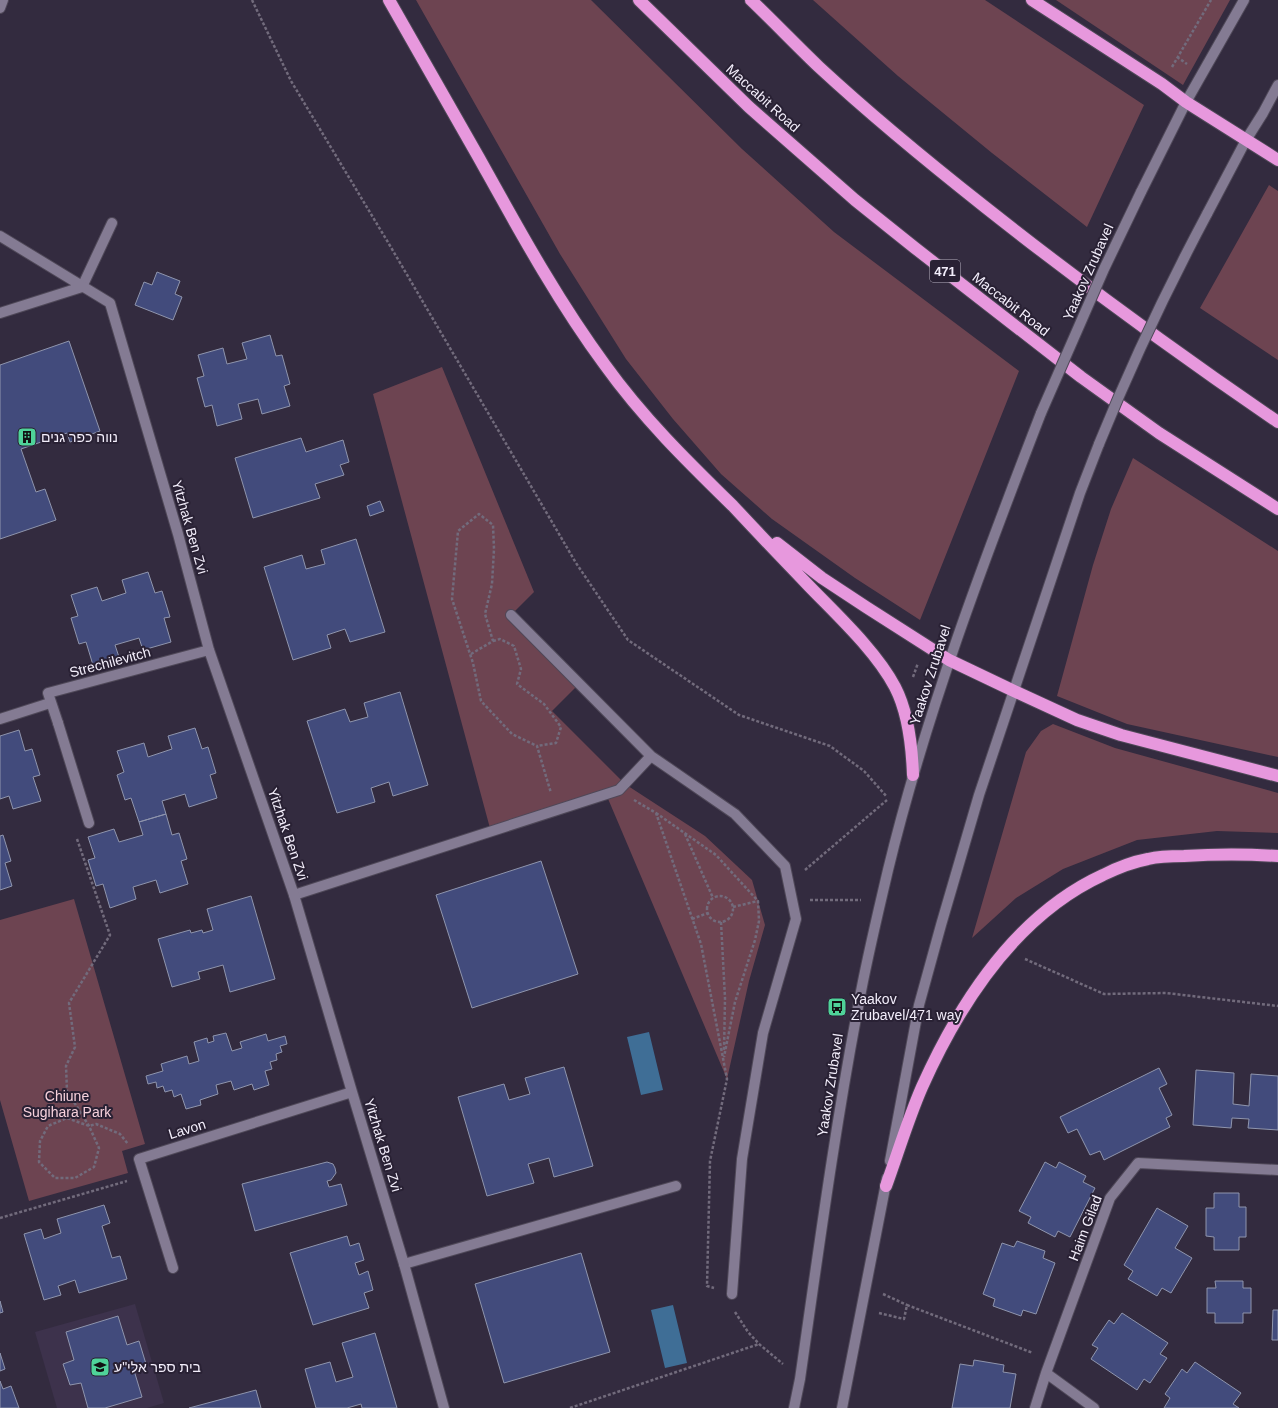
<svg xmlns="http://www.w3.org/2000/svg" width="1278" height="1408" viewBox="0 0 1278 1408" font-family="Arial,Heebo,sans-serif">
	<style>
		.built { fill: #3d324c }
		.green { fill: #6d4451 }
		.water { fill: #3f6e96 }
		.building { fill: #424b7c; stroke: #8f95ad }
		.lines { fill: none; stroke-linecap: round; stroke-linejoin: round }
		.service-casing { stroke: #4f4858; stroke-width: 12 }
		.minor-casing { stroke: #4f4858; stroke-width: 12 }
		.secondary-casing { stroke: #4f4858; stroke-width: 12 }
		.motorway-casing { stroke: #4f4858; stroke-width: 14 }
		.path { stroke: #726b7c; stroke-width: 2.5; stroke-dasharray: 3 2; stroke-linecap: butt }
		.service { stroke: #847b93; stroke-width: 10 }
		.minor { stroke: #847b93; stroke-width: 10 }
		.secondary { stroke: #847b93; stroke-width: 10 }
		.motorway { stroke: #e798dd; stroke-width: 12 }
		.secondary-bridge-casing { stroke: #4f4858; stroke-width: 12; stroke-linecap: butt }
		.secondary-bridge { stroke: #847b93; stroke-width: 10 }
		.labels { text-anchor: middle; dominant-baseline: central; stroke-width: 4; stroke-linejoin: round; paint-order: stroke }
		.shield { fill: #292134; stroke: #b6b0bf; stroke-width: 1 }
		.shield-label { font-size: 13px; font-weight: bold; fill: #f3eefb }
		.street-label { font-size: 14px; fill: #f3eefb; stroke: #292134 }
		.poi-label { font-size: 14px; fill: #f3eefb; stroke: #292134; text-anchor: start }
		.park-label { font-size: 14px; fill: #f7d1dc; stroke: #292134 }
	</style>
	<rect width="100%" height="100%" fill="#332b3f"/>
	<path class="built" d="M135 1304 164 1403 147 1408H57L35 1332Z"/>
	<path class="green" d="M416 0H591L742 149 834 232 1019 371 920 620 855 578 772 519 721 474 673 419 626 359 560 254Z
		M813 0H985L1144 105 1087 227 992 153 898 76Z
		M1056 0H1230L1183 85Z
		M1269 185 1278 191V360L1200 308Z
		M442 367 534 592 511 615 579 684 552 711 625 784 705 836 752 880 765 925 749 981 727 1079 606 794 491 832 373 394Z
		M1133 458 1278 551V757L1127 724 1057 696 1093 565 1111 509Z
		M1053 724 1115 748 1278 793V833L1217 831 1137 840 1063 869 1016 898 972 938 1026 752 1041 731Z
		M74 899 145 1144 122 1151 128 1173 29 1201 0 1100V920Z"/>
	<path class="water" d="M649 1032 663 1090 641 1095 627 1037Z
		M673 1305 687 1363 665 1368 651 1310Z"/>
	<path class="building" d="M157 272 180 281 175 294 182 297 173 320 135 305 144 282 152 285Z
		M270 335 276 356 282 355 290 384 284 386 290 406 262 414 258 399 238 404 242 419 217 426 212 405 205 407 197 378 204 376 198 355 223 348 227 364 247 359 242 343Z
		M69 341 100 431 70 442 67 433 21 449 36 492 45 489 56 520 0 539V365Z
		M301 438 306 452 343 440 349 462 340 465 344 475 315 484 320 498 253 518 235 458Z
		M380 501 384 511 370 516 367 506Z
		M356 539 385 632 350 642 345 629 327 635 331 648 293 660 264 567 302 555 306 569 325 564 321 550Z
		M148 572 155 593 162 591 170 617 164 618 171 642 143 650 139 638 115 645 119 657 93 665 86 642 79 644 71 618 78 616 71 595 97 587 102 601 126 593 122 580Z
		M400 692 428 785 393 796 389 782 371 788 375 802 337 813 307 721 345 709 350 722 368 717 364 703Z
		M195 728 202 749 208 747 216 773 210 775 217 798 189 807 185 794 162 801 166 814 139 822 131 798 125 800 117 775 124 772 117 751 144 743 148 757 172 749 168 736Z
		M19 730 25 751 32 749 40 775 33 777 41 801 13 809 9 796 0 799V736Z
		M166 814 172 835 179 833 187 859 181 861 188 884 160 893 156 880 133 887 136 899 110 908 103 884 96 886 88 860 95 858 88 837 114 829 119 842 143 835 139 822Z
		M3 835 11 861 5 863 12 886 0 890V836Z
		M541 861 578 974 472 1008 436 895Z
		M251 896 275 979 230 992 223 965 198 972 200 979 172 987 158 939 190 930 191 933 202 930 203 933 213 930 207 909Z
		M226 1033 232 1051 242 1048 240 1042 266 1034 268 1041 285 1036 287 1044 280 1046 282 1052 276 1054 277 1060 270 1062 272 1069 265 1071 269 1085 254 1090 252 1084 234 1090 231 1081 216 1085 218 1094 200 1100 201 1105 186 1109 181 1094 174 1097 172 1090 165 1092 163 1086 157 1088 156 1082 148 1084 146 1076 163 1071 161 1064 187 1056 189 1064 199 1061 194 1042 207 1038 208 1043 214 1041 213 1036Z
		M564 1067 593 1166 554 1177 549 1158 528 1164 534 1183 487 1196 458 1097 504 1084 509 1100 530 1094 525 1078Z
		M1159 1068 1167 1084 1159 1088 1172 1115 1166 1118 1170 1127 1104 1160 1100 1151 1090 1155 1077 1129 1068 1133 1060 1117Z
		M1196 1070 1234 1073 1233 1104 1249 1106 1251 1074 1278 1076V1130L1248 1128 1249 1119 1232 1118 1231 1128 1193 1125Z
		M327 1162 333 1164 335 1168 336 1173 331 1180 327 1181 329 1187 341 1184 347 1205 255 1231 242 1184Z
		M1045 1162 1056 1168 1059 1162 1086 1176 1083 1182 1095 1188 1070 1237 1058 1231 1055 1237 1028 1223 1031 1217 1019 1211Z
		M1214 1193H1239V1207H1246V1237H1239V1250H1214V1237L1206 1236V1208H1214Z
		M104 1205 110 1223 102 1226 112 1258 120 1256 127 1279 79 1293 75 1280 58 1286 61 1295 44 1300 24 1234 41 1229 44 1239 61 1233 57 1219Z
		M1157 1208 1188 1226 1175 1248 1192 1258 1171 1293 1162 1288 1157 1296 1128 1279 1133 1271 1124 1265Z
		M347 1236 350 1246 359 1243 364 1260 355 1263 359 1275 368 1271 373 1290 364 1293 369 1308 313 1325 290 1253Z
		M1017 1241 1045 1251 1043 1258 1055 1263 1036 1314 1023 1310 1021 1316 993 1306 995 1299 983 1294 1002 1243 1014 1247Z
		M581 1253 610 1352 504 1383 475 1284Z
		M1215 1281H1243V1288H1251V1313H1243V1323H1215V1313H1207V1288H1216Z
		M0 1301 3 1312 0 1313Z
		M1273 1310H1278V1340H1272Z
		M1122 1313 1168 1343 1160 1354 1167 1358 1150 1383 1144 1379 1137 1390 1091 1359 1098 1348 1092 1345 1109 1320 1114 1324Z
		M118 1316 127 1345 139 1341 146 1364 133 1367 142 1397 105 1408H88L81 1383 70 1385 63 1364 74 1360 66 1332Z
		M375 1333 397 1408H362L361 1404 347 1408H316L305 1369 330 1362 336 1382 353 1377 342 1343Z
		M0 1353 5 1369 0 1371Z
		M974 1360 1004 1365 1003 1372 1016 1374 1010 1408H952L960 1364 973 1366Z
		M1195 1362 1241 1393 1233 1404 1239 1408H1164L1170 1398 1165 1394 1182 1369 1187 1373Z
		M0 1381 3 1389 11 1386 19 1408H0Z
		M256 1390 261 1408H189Z"/>
	<g class="lines">
		<g class="service-casing">
			<path id="service" d="M82 287 112 223
				M511 615 651 756 735 814 785 866 796 919 763 1033 742 1159 732 1294
				M0 719 50 703
				M58 723 89 823
				M294 895 619 790 651 756
				M404 1264 676 1186"/>
		</g>
		<g class="minor-casing">
			<path id="minor" d="M0 8 3 0
				M1186 102 1244 0
				M1246 140 1263 113 1278 85
				M0 236 110 303 178 534 209 650 294 895 352 1092 404 1264 444 1408
				M0 313 82 287
				M58 723 48 693 209 650
				M173 1268 139 1159 352 1092
				M1046 1373 1094 1408
				M1035 1408 1046 1373 1110 1198 1138 1163 1278 1170"/>
		</g>
		<g class="secondary-casing">
			<path id="secondary" d="M1141 192 1186 102
				M1207 214 1246 140
				M890 1161 919 1005 941 925 979 795 1080 493 1099 444
				M794 1408 800 1379C818 1254 835 1127 859 1002 867 958 878 913 888 870 926 713 983 563 1041 413
				M842 1408 887 1178"/>
		</g>
		<g class="motorway-casing">
			<path id="motorway" d="M389 0C419 52 449 105 479 158 518 228 557 300 605 365 643 418 687 461 733 506 758 533 783 559 809 586 837 615 876 651 895 687 908 712 912 747 913 775
				M639 0 749 107 855 200 915 248 1081 377 1159 433 1278 509
				M751 0C774 22 796 45 819 67 872 116 928 162 985 207 1080 282 1178 354 1278 422
				M1032 0 1162 84 1186 102 1278 160
				M777 543 822 578 866 607 949 660 1014 691 1077 720 1121 735 1278 776
				M886 1186C898 1153 908 1119 922 1087 960 1002 1016 915 1103 875 1117 868 1132 862 1148 859 1160 856 1172 856 1184 856 1216 854 1247 854 1278 856"/>
		</g>
		<path class="path" d="M252 0 291 81 389 244 576 563 628 640 739 715 830 746 864 771 887 797
			M1177 57 1187 64
			M1172 67 1211 0
			M493 641 500 639 514 646 521 669 517 684 544 704 561 727 556 743 537 746
			M471 654 493 641 485 614 492 584 494 549 493 525 479 514 458 531 452 599 473 663 481 701 512 734 537 746 551 793
			M913 677 918 663
			M634 800 656 813 701 944 727 1079 710 1161 707 1286 714 1288
			M656 813 716 855 758 901 759 921 755 940 735 1002 724 1057
			M685 834 713 898
			M77 839 110 935 69 1003 75 1047 66 1066 67 1091 89 1126 99 1148 94 1167 75 1178H55L39 1162 40 1141 48 1126 67 1118 89 1126 96 1124 120 1134 128 1144
			M805 870 887 800
			M707 909a13 13 0 1 1 26 0a13 13 0 1 1-26 0Z
			M810 900H861
			M733 907 758 901
			M692 919 708 913
			M721 922 725 998 724 1051
			M1025 959 1104 994 1166 993 1278 1006
			M0 1218 127 1181
			M883 1294 907 1305
			M735 1312 748 1332 759 1344 783 1364
			M879 1313 904 1319 907 1305 1033 1353
			M570 1408 759 1344"/>
		<use href="#service" class="service"/>
		<use href="#minor" class="minor"/>
		<use href="#secondary" class="secondary"/>
		<use href="#motorway" class="motorway"/>
		<g class="secondary-bridge-casing">
			<path id="secondary-bridge" d="M1041 413 1104 269 1141 192
				M1099 444C1131 365 1167 289 1207 214"/>
		</g>
		<use href="#secondary-bridge" class="secondary-bridge"/>
	</g>
	<defs>
		<g id="building-square" transform="scale(1)"><rect x="-9" y="-9" width="18" height="18" rx="4" fill="#4fd399" stroke="#292134"/><path d="M-4-6H4V6H1V3H-1V6H-4ZM-2.5-4.3h1.7v1.8h-1.7ZM.8-4.3h1.7v1.8H.8ZM-2.5-1h1.7V.8h-1.7ZM.8-1h1.7V.8H.8Z" fill="#111"/></g>
		<g id="bus-square" transform="scale(1)"><rect x="-9" y="-9" width="18" height="18" rx="4" fill="#4fd399" stroke="#292134"/><path d="M-5-6H5V4H4V6H2V4H-2V6H-4V4H-5ZM-3.5-4V0h7V-4ZM-3.5 1.2v1.5H-2V1.2ZM2 1.2v1.5H3.5V1.2Z" fill="#111"/></g>
		<g id="school-square" transform="scale(1)"><rect x="-9" y="-9" width="18" height="18" rx="4" fill="#4fd399" stroke="#292134"/><path d="M0-5L7-2L0 1L-7-2ZM-4 1L0 2.5L4 1V4Q0 6-4 4Z" fill="#111"/></g>
	</defs>
	<g fill-rule="evenodd">
		<use href="#building-square" x="27" y="437"/>
		<use href="#bus-square" x="837" y="1007"/>
		<use href="#school-square" x="100" y="1367"/>
	</g>
	<g class="labels">
		<rect class="shield" x="930" y="260" width="30" height="22" rx="3"/>
		<g class="shield-label">
			<text x="945" y="271">471</text>
		</g>
		<g class="street-label">
			<text transform="translate(763 98) rotate(42)">Maccabit Road</text>
			<text transform="translate(1088 272) rotate(-66)">Yaakov Zrubavel</text>
			<text transform="translate(1011 304) rotate(38)">Maccabit Road</text>
			<text transform="translate(190 527) rotate(74)">Yitzhak Ben Zvi</text>
			<text transform="translate(110 662) rotate(-15)">Strechilevitch</text>
			<text transform="translate(930 675) rotate(-72)">Yaakov Zrubavel</text>
			<text transform="translate(288 834) rotate(71)">Yitzhak Ben Zvi</text>
			<text transform="translate(830 1085) rotate(-81)">Yaakov Zrubavel</text>
			<text transform="translate(187 1129) rotate(-17)">Lavon</text>
			<text transform="translate(383 1145) rotate(73)">Yitzhak Ben Zvi</text>
			<text transform="translate(1085 1228) rotate(-69)">Haim Gilad</text>
		</g>
		<g class="poi-label">
			<text x="41" y="437">נווה כפר גנים</text>
			<text x="851" y="999">Yaakov<tspan x="851" dy="16">Zrubavel/471 way</tspan></text>
			<text x="114" y="1367">בית ספר אלי"ע</text>
		</g>
		<g class="park-label">
			<text x="67" y="1096">Chiune<tspan x="67" dy="16">Sugihara Park</tspan></text>
		</g>
	</g>
</svg>
